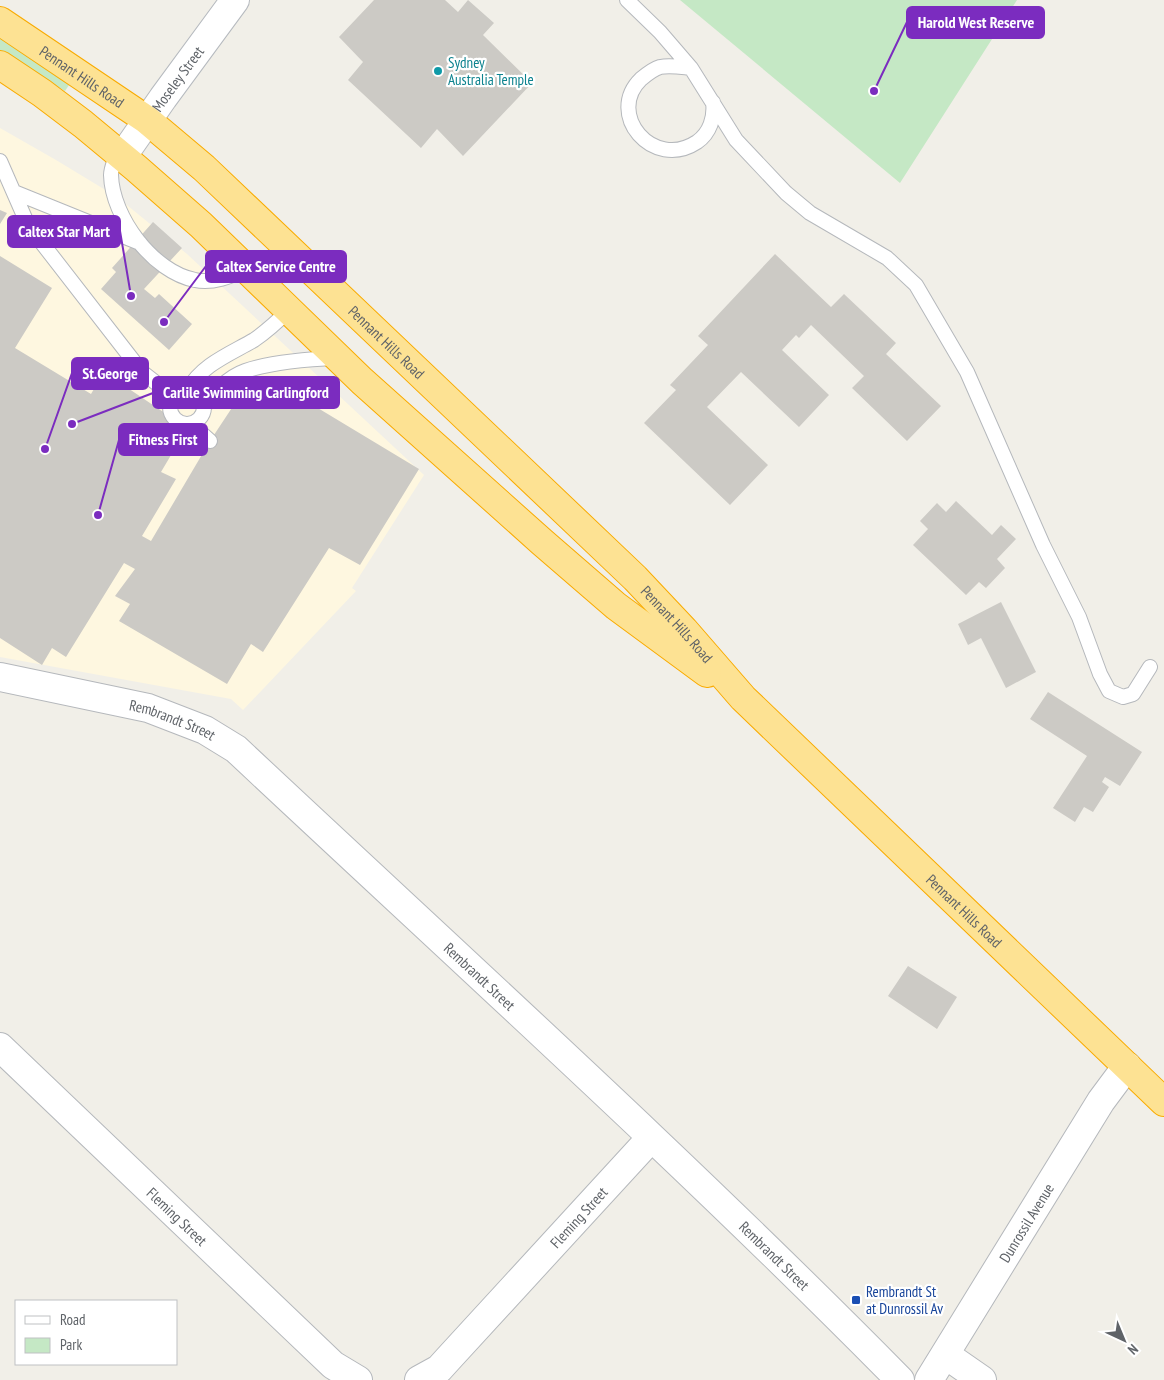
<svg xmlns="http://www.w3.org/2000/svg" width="1164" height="1380" viewBox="0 0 1164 1380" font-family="'PT Sans Narrow',sans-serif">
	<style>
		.commercial { fill: #fef7e0 }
		.green { fill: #c5e8c5 }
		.building { fill: #cccac5 }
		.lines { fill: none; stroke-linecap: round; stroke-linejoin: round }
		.lane-casing { stroke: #b5b8bc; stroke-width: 16 }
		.street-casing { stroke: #b5b8bc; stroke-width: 30 }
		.secondary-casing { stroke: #b6babf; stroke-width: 30 }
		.highway-casing { stroke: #f9ab00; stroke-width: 30 }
		.lane { stroke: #fff; stroke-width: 14 }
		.street { stroke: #fff; stroke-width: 28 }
		.secondary { stroke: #fff; stroke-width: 28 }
		.highway { stroke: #fde293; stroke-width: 28 }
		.culture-dot { fill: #0f9aa8; stroke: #fff; stroke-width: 2 }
		.transit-dot { fill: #1a4fb4; stroke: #fff; stroke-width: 2 }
		.labels { text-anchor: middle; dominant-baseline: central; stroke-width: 4.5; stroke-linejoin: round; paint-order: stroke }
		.culture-label { font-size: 15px; fill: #0d838f; stroke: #fff; text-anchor: start }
		.street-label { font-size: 15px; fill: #5f6368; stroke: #fff }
		.transit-label { font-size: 15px; fill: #164399; stroke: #fff; text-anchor: start }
		.leader { fill: none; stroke: #7b2cbf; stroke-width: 2 }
		.callout-dot { fill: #7b2cbf; stroke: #fff; stroke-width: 2 }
		.callout { fill: #7b2cbf; stroke: #7b2cbf; stroke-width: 2 }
		.callout-label { font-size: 16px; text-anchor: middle; font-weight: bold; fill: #fff }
	</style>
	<rect width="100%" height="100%" fill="#f1efe8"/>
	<path class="commercial" d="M0 128 56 160 117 197 187 254 424 475 352 588 356 591 243 710 231 699 0 657Z"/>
	<path class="green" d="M680 0H1017L900 183Z
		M0 37 71 82 65 91 0 51Z"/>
	<path class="building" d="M374 0H445L458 12 468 0 494 23 483 35 532 83 463 156 437 129 421 148 348 80 363 62 339 37Z
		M0 210 7 213 0 224Z
		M153 222 182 248 144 289 155 298 159 294 192 324 169 350 101 289 116 272 112 268Z
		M775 254 831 307 844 294 896 343 886 354 941 406 907 441 852 388 864 376 811 325 799 338 796 335 782 350 829 395 799 427 741 372 707 407 768 465 730 505 644 423 676 390 670 385 708 345 698 336Z
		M0 256 52 288 15 348 91 394 104 372 187 428 161 472 176 479 142 536 151 541 210 441 247 385 260 392 268 378 419 469 360 565 329 548 263 652 251 644 227 684 119 621 130 604 115 596 135 569 124 563 66 657 52 648 42 665 0 638Z
		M956 501 992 535 1001 525 1016 539 997 559 1005 568 986 588 979 582 966 595 913 545 928 529 920 521 937 503 946 512Z
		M1001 602 1036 672 1006 688 981 638 968 645 958 624Z
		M1048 692 1142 752 1120 786 1105 777 1102 782 1109 787 1093 812 1084 807 1075 822 1053 808 1087 756 1030 719Z
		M908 966 957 997 937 1029 888 996Z"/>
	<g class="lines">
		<g class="lane-casing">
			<path id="lane" d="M627 0 660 32 691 68 736 140 786 193 810 213 887 258 916 285 967 372 1043 545 1079 617 1100 674 1109 691 1123 697 1133 694 1150 667
				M691 68C681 67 670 65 660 67 653 69 647 74 641 79 605 114 653 171 697 142 710 133 715 117 713 102
				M117 153C115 160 111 168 111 175 112 217 153 272 195 280 213 284 231 276 247 269
				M0 161 28 225 142 372 174 397
				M14 192 140 243
				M188 390C201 365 230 354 254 340 267 331 278 321 289 310
				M170 407a17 17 0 1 1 34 0a17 17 0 1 1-34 0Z
				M204 407C213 393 228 377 245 371 272 362 309 359 338 358
				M193 423 200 432 210 441"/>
		</g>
		<g class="street-casing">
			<g id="street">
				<path id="s1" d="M0 677 148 708 205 730 236 749C459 958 686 1163 900 1380"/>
				<path id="s2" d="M0 1047 333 1365 358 1380"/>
				<path d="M946 1355 982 1380"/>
				<path id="s3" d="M419 1380 439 1369 449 1358 651 1138"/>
				<path id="s4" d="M929 1380 1101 1101 1127 1066"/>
			</g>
		</g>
		<g class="secondary-casing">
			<g id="secondary">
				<path id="s5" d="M122 157 163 98 235 0"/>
			</g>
		</g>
		<g class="highway-casing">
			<g id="highway">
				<path id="s6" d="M0 21 147 120 204 168 635 578 684 630 743 698 1164 1102"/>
				<path d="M0 65 42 93 83 124 136 168 201 225 362 381 542 542 616 606 707 673"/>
			</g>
		</g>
		<use href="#lane" class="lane"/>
		<use href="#street" class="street"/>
		<use href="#secondary" class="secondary"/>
		<use href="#highway" class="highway"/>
	</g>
	<circle class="culture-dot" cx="438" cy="71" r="5"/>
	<rect class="transit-dot" x="851" y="1295" width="10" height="10" rx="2.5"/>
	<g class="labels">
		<g class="culture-label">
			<text x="448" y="62">Sydney<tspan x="448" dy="17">Australia Temple</tspan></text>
		</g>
		<g class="street-label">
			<text stroke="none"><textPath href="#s6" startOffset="99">Pennant Hills Road</textPath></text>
			<text stroke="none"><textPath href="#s5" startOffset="96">Moseley Street</textPath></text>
			<text stroke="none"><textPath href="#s6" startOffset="504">Pennant Hills Road</textPath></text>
			<text stroke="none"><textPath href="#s6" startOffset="909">Pennant Hills Road</textPath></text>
			<text stroke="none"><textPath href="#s1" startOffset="178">Rembrandt Street</textPath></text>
			<text stroke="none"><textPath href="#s6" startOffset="1315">Pennant Hills Road</textPath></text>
			<text stroke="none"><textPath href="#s1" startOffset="582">Rembrandt Street</textPath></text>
			<text stroke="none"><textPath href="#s2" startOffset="245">Fleming Street</textPath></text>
			<text stroke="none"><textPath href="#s3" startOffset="229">Fleming Street</textPath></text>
			<text stroke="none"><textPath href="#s4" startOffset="185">Dunrossil Avenue</textPath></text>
			<text stroke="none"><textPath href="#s1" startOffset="988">Rembrandt Street</textPath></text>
		</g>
		<g class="transit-label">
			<text x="866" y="1291">Rembrandt St<tspan x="866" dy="17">at Dunrossil Av</tspan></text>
		</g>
	</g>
	<path class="leader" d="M874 91L907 22M131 296L120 231M164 322L206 266M45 449L72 373M72 424L153 393M98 515L119 440"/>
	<g class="callout-dot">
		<circle cx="874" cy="91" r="5"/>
		<circle cx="131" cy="296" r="5"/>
		<circle cx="164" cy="322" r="5"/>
		<circle cx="45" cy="449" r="5"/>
		<circle cx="72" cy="424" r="5"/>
		<circle cx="98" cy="515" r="5"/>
	</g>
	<g class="callout">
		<rect x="907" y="7" width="137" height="31" rx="5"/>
		<rect x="8" y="216" width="112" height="31" rx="5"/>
		<rect x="206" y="251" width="140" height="31" rx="5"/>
		<rect x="72" y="358" width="76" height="31" rx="5"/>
		<rect x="153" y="377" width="186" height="31" rx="5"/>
		<rect x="119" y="424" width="88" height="31" rx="5"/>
	</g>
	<g class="callout-label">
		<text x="976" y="28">Harold West Reserve</text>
		<text x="64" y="237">Caltex Star Mart</text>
		<text x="276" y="272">Caltex Service Centre</text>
		<text x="110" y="379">St.George</text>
		<text x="246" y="398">Carlile Swimming Carlingford</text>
		<text x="163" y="445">Fitness First</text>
	</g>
	<rect x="15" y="1300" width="162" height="65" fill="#ffffff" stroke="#bfc1c3"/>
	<rect x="25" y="1316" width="25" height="8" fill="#ffffff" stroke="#bfc1c3"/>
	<text x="60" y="1325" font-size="15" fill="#5f6368">Road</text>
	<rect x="25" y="1338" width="25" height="15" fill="#c5e8c5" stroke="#bfc1c3"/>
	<text x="60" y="1350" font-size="15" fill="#5f6368">Park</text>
	<g transform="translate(1124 1340) rotate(136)" stroke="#ffffff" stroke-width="4" paint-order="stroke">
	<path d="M0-4L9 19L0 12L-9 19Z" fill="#5f6368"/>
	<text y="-8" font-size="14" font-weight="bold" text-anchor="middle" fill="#5f6368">N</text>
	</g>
</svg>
